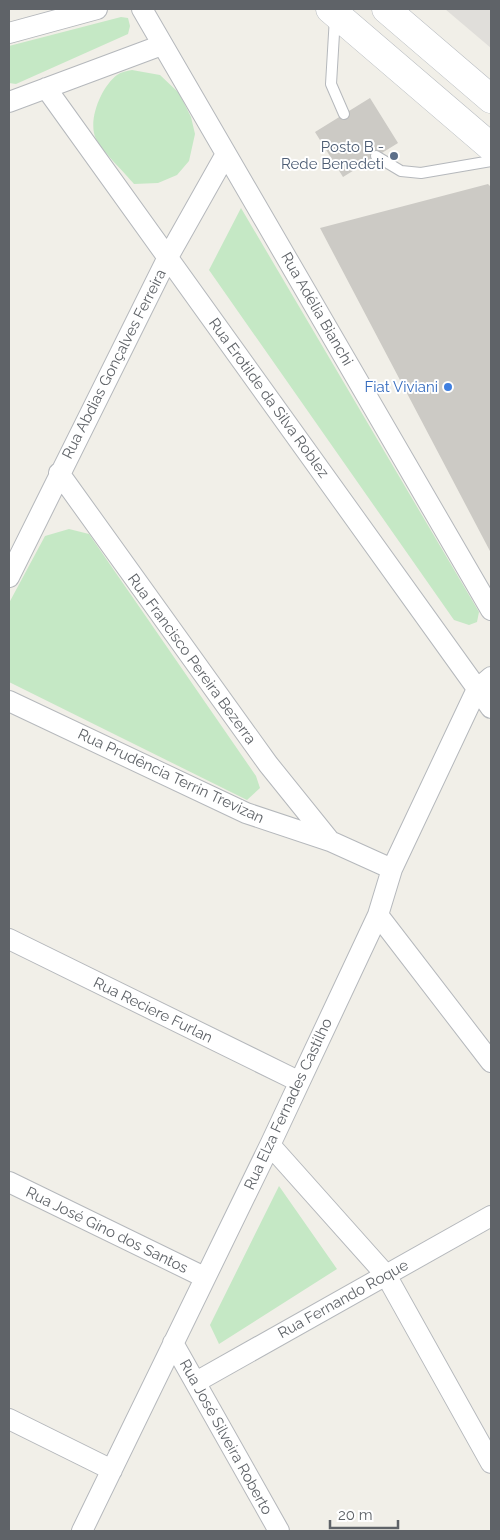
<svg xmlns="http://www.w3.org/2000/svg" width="500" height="1540" viewBox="0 0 500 1540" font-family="Raleway,sans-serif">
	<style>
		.industrial { fill: #e0deda }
		.green { fill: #c5e8c5 }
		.building { fill: #cccac5 }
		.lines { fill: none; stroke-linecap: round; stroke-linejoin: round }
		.service-casing { stroke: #b5b8bc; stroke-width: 12 }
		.minor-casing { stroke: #b5b8bc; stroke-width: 22 }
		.secondary-casing { stroke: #b6babf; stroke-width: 29 }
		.service { stroke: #fff; stroke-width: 10 }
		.minor { stroke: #fff; stroke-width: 20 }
		.secondary { stroke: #fff; stroke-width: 28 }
		.service-dot { fill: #5c6f8a; stroke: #fff; stroke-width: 2 }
		.shop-dot { fill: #3f7fe0; stroke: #fff; stroke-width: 2 }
		.labels { text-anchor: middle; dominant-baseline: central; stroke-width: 4; stroke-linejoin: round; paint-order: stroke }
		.service-label { font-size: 15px; fill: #4e5e75; stroke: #fff; text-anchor: end }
		.street-label { font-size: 15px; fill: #5f6368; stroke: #fff }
		.shop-label { font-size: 15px; fill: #366cbe; stroke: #fff; text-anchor: end }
	</style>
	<rect width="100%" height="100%" fill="#f1efe8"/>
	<path class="industrial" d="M445 9H491V48Z"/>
	<path class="green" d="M121 17 128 18 130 26 128 34 16 84 9 83V46Z
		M132 70 160 75 179 93 191 117 195 134 189 161 177 175 158 183 134 184C125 173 102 151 96 139 87 120 102 86 117 75 121 72 127 71 132 70Z
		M241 208 479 612 477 622 469 625 454 620 209 270Z
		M69 529 89 534 256 776 260 788 247 800 9 682V603L45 536Z
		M279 1186 337 1269 219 1344 210 1325Z"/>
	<path class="building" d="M370 98 398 143 343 177 315 132Z
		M488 184 491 187V553L320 228Z"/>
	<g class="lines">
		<g class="service-casing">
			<path id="service" d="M335 17 331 84 344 114
				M376 156 401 171 421 173 491 161"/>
		</g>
		<g class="minor-casing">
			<path id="minor" d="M142 9 491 610
				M9 33 97 9
				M46 88 491 708
				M9 102 162 45
				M59 473 268 764 330 841
				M9 577 168 257 226 154
				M9 701 246 813 330 841 392 869
				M378 915 491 1062
				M9 939 298 1081
				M270 1145 386 1275 491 1463
				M9 1182 204 1277
				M173 1343 279 1531
				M196 1382 491 1216
				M9 1419 112 1470
				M82 1531 270 1145 378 915 392 869 477 689 491 677"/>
		</g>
		<g class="secondary-casing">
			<path id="secondary" d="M330 9 491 147
				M386 9 491 99"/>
		</g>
		<use href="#service" class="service"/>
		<use href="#minor" class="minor"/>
		<use href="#secondary" class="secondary"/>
	</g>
	<circle class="service-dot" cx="394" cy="156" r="5"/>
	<circle class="shop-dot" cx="448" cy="387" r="5"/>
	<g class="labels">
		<g class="service-label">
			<text x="384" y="147">Posto B -<tspan x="384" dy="17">Rede Benedeti</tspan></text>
		</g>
		<g class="street-label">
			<text transform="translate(317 309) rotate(60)">Rua Adélia Bianchi</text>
			<text transform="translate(114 364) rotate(-63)">Rua Abdias Gonçalves Ferreira</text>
			<text transform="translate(269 398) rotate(54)">Rua Erotilde da Silva Roblez</text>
			<text transform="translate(192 659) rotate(54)">Rua Francisco Pereira Bezerra</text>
			<text transform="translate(171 776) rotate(25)">Rua Prudência Terrin Trevizan</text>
			<text transform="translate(153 1010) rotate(26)">Rua Reciere Furlan</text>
			<text transform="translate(288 1104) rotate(-65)">Rua Elza Fernades Castilho</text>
			<text transform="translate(107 1230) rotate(26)">Rua José Gino dos Santos</text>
			<text transform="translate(343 1299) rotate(-29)">Rua Fernando Roque</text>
			<text transform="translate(226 1437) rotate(61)">Rua José Silveira Roberto</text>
		</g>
		<g class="shop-label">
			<text x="438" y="387">Fiat Viviani</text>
		</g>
	</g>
	<rect width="500" height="1540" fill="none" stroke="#5f6368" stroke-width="20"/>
	<path d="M330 1520v8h68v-8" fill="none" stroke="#5f6368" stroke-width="2.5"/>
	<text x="338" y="1520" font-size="15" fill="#5f6368" stroke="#ffffff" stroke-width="4" paint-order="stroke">20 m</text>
</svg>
